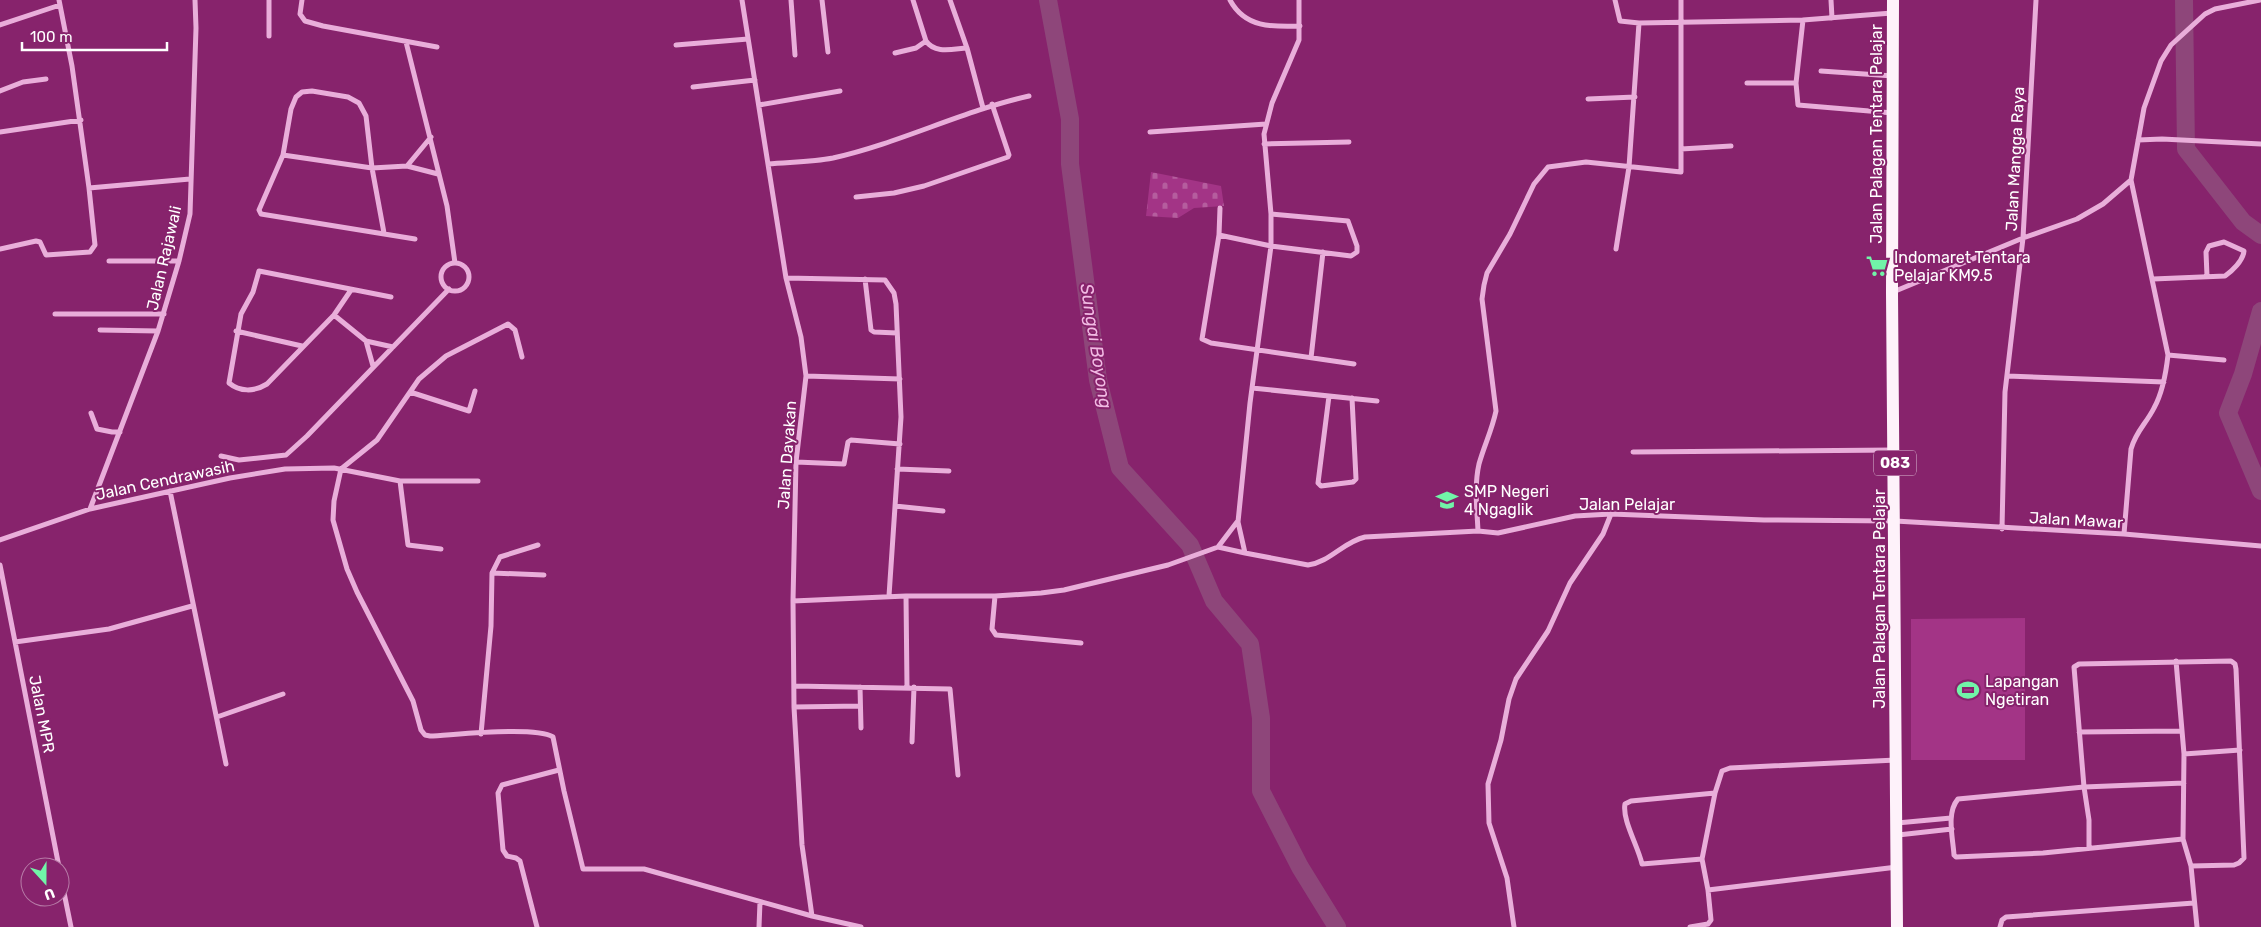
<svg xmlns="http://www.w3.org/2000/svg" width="2261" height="927" viewBox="0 0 2261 927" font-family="Rubik,sans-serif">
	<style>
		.cemetery { fill: url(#cemetery-stones) }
		.green { fill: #a33486 }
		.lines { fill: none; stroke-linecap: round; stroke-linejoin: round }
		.river { stroke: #8e467a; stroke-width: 18 }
		.street { stroke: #e9aeda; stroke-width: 5 }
		.primary { stroke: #fef2fa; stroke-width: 12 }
		.labels { text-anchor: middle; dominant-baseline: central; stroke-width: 4; stroke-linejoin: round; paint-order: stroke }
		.shield { fill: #87236c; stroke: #dbbdd3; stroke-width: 1 }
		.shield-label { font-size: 15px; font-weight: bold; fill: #fff }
		.street-label { font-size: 16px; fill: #fff; stroke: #87236c }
		.poi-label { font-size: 16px; fill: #fff; stroke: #87236c; text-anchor: start }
		.water-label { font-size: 18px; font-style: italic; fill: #f1bae3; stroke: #87236c }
	</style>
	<defs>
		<pattern id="cemetery-stones" width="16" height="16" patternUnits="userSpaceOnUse" patternTransform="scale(1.25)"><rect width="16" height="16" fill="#a33486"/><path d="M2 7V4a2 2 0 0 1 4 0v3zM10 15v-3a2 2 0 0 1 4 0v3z" fill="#b55d9e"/></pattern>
	</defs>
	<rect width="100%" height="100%" fill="#87236c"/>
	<path class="cemetery" d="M1151 172 1221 186 1224 206 1194 208 1178 218 1146 216Z"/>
	<path class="green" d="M2025 618V760H1911V619Z"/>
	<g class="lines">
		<path class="river" d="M1048 0 1070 119V164L1098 380 1120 468 1190 545 1214 601 1250 644 1261 718V791L1300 867 1337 927
			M2184 0 2186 149 2243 222 2261 235
			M2261 311 2243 374 2228 413 2261 491"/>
		<path class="street" d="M59 0 72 66 89 188 190 179
			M269 0V36
			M302 0 300 14 305 21 323 26 437 47
			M742 0 786 278 801 337 806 376 796 462 793 601 794 707 802 845 812 916
			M791 0 795 55
			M822 0 828 52
			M913 0 926 41C935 54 952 49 967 48
			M950 0 967 48 983 108
			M1230 0C1245 28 1272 27 1300 26
			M1299 0V40L1272 103 1264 134 1271 214V246L1250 403 1238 522 1245 553 1308 565C1330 562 1343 542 1365 537L1478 531 1498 533 1575 516 1611 514 1764 520 1895 521 2124 534 2261 546
			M1615 0 1620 21 1639 23 1629 167 1616 249
			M1831 0 1832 18
			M1803 20 1796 83 1798 105 1893 113
			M1639 23 1803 20 1892 13
			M0 25 60 5
			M406 42 447 206 455 263
			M676 45 748 39
			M895 53 916 48 926 41
			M1821 71 1893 76
			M1747 83H1796
			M693 87 755 80
			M0 91 23 82 46 79
			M1588 99 1635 97
			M759 105 840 91
			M0 132 81 120
			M1150 132 1266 124
			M2138 140 2162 139 2261 144
			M1264 144 1349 142
			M1681 149 1731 146
			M283 155 372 168 407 166 438 174
			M768 164C789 162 812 162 833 158 900 143 962 111 1029 96
			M407 166 431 137
			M856 197 894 193 924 186 1008 157 1009 155 992 104
			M1220 208 1219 235 1202 339 1211 343 1354 364
			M384 233 372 168 366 116 359 103 348 97 312 91 302 92 296 97 291 109 283 155 259 210 261 214 415 239
			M1219 235 1271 246 1351 256 1357 252V246L1348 221 1271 214
			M0 249 36 241 40 242 46 255 90 252 95 245 89 188
			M109 261H179
			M441 277a14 14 0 1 1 28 0a14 14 0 1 1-28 0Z
			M786 278 885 280 894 293 896 304 901 417 889 596
			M865 279 871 330 874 332 897 333
			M2153 279 2225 276C2232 271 2243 261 2244 251L2224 242 2209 246 2206 252 2207 276
			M351 290 334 315 267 384C254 392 240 392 229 383L241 314 253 292 259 271 391 297
			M1893 292 2023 238 2077 219 2103 204 2131 180 2144 108 2161 61 2171 45 2205 14 2215 9 2260 0
			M55 314H164
			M334 315 366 341 393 347
			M100 330 158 331
			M236 331 302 346
			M366 341 373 366
			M2168 355 2224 360
			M522 357 515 330 508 324 446 356 419 379 377 440 341 469 334 501 333 520 347 569 357 592 413 701 421 730 425 735 430 736C454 735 535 726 553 737L564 791 583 869H644L812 916 861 927
			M1311 358 1323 252
			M806 376 900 379
			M2007 376 2164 382
			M1252 388 1377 401
			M410 392 469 411 475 391
			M1329 396 1318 483 1321 486 1353 482 1356 479 1352 398
			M91 413 97 429 112 432H120
			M1633 452 1894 450
			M221 456 239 460 286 455 307 436 449 289
			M796 462 844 464 848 442 851 440 900 444
			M897 469 949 471
			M400 481 408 545 441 549
			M170 491 226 764
			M895 506 943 511
			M90 509 158 331 179 261 190 214 196 28 195 0
			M2002 529 2005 392 2023 238 2036 0
			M1478 531C1477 509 1474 486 1479 464 1484 446 1492 430 1496 411L1482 299 1484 285 1487 273 1510 234 1534 184 1548 167 1586 162 1681 172V0
			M2124 534 2131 449C2136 431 2146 424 2154 408 2163 392 2166 373 2168 355L2131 180
			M0 540 90 509 230 478 285 469 334 468 400 481H478
			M1218 547 1237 522
			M0 565 59 867
			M492 573 544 575
			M906 596 907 687
			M995 596 992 629 996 635 1081 643
			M793 601 906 596H995L1041 593 1064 590 1168 565 1218 547 1245 553
			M15 642 109 629 192 606
			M2176 661 2184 754 2183 839 2191 866 2197 927
			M795 686 950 689 958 775
			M860 687 861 728
			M794 707 860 706
			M217 717 283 694
			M2079 732 2180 731
			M481 734 491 626 492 573 500 557 538 545
			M912 742 914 687
			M2184 754 2240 750
			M1896 760 1730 768 1722 771 1715 793 1702 859 1708 890 1897 867
			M1897 823 1951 818
			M1898 835 1952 829
			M2183 839 2043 853 1956 857 1954 855C1953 838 1946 813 1958 799L2084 787 2184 783
			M2089 848V820L2084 787 2074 667 2079 664 2231 661 2235 664 2236 669 2244 858 2239 863 2234 865 2191 866
			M1702 859 1642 864C1638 846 1622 820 1625 804L1631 801 1715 793
			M60 873 71 927
			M537 927 520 861 516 858 507 856 503 850 498 793 502 785 559 770
			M759 927 760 902
			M1514 927 1507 878 1489 823 1488 784 1501 740 1509 699 1516 679 1548 631 1570 583 1603 534 1611 514
			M1690 927 1708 924 1711 920 1708 890
			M2000 927 2002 920 2006 917 2194 903"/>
		<path class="primary" d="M1893 0 1892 293 1897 927"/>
	</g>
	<defs>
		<g id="supermarket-bare" transform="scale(1.725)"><path d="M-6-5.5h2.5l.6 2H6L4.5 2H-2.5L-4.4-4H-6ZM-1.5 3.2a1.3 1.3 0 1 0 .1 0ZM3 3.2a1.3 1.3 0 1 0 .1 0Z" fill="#71f4a8" stroke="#87236c" stroke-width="2.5" paint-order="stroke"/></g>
		<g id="school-bare" transform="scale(1.725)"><path d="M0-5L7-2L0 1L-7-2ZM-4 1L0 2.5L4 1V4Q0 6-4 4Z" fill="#71f4a8" stroke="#87236c" stroke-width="2.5" paint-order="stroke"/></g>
		<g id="stadium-bare" transform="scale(1.725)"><path d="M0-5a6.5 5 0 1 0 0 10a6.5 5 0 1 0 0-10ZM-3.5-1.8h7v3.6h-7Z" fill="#71f4a8" stroke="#87236c" stroke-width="2.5" paint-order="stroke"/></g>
	</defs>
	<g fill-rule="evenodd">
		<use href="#supermarket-bare" x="1877" y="266"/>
		<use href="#school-bare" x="1447" y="500"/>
		<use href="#stadium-bare" x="1968" y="690"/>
	</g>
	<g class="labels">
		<rect class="shield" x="1874" y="450.5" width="42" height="25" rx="4"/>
		<g class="shield-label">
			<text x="1895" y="463">083</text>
		</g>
		<g class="street-label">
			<text transform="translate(1876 134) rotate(-90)">Jalan Palagan Tentara Pelajar</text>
			<text transform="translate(2015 159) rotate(-87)">Jalan Mangga Raya</text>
			<text transform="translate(164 258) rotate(-77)">Jalan Rajawali</text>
			<text transform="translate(787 455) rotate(-86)">Jalan Dayakan</text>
			<text transform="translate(165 480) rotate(-12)">Jalan Cendrawasih</text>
			<text x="1627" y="504">Jalan Pelajar</text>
			<text transform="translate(2076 520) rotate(3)">Jalan Mawar</text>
			<text transform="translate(1879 599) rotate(-90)">Jalan Palagan Tentara Pelajar</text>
			<text transform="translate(42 714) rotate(79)">Jalan MPR</text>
		</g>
		<g class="poi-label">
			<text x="1894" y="257">Indomaret Tentara<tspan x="1894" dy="18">Pelajar KM9.5</tspan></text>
			<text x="1464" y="491">SMP Negeri<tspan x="1464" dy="18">4 Ngaglik</tspan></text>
			<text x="1985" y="681">Lapangan<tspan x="1985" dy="18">Ngetiran</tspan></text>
		</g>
		<g class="water-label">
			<text transform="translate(1096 346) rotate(81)">Sungai Boyong</text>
		</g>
	</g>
	<g transform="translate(45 882) rotate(159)"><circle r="24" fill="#87236c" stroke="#b77ba7"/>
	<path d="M0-4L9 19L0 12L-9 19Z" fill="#71f4a8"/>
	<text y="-8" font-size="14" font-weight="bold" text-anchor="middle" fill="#ffffff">U</text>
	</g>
	<path d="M22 42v8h145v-8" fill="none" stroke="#ffffff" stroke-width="2.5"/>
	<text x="30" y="42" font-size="15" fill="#ffffff" stroke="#87236c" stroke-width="4" paint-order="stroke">100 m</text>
</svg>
